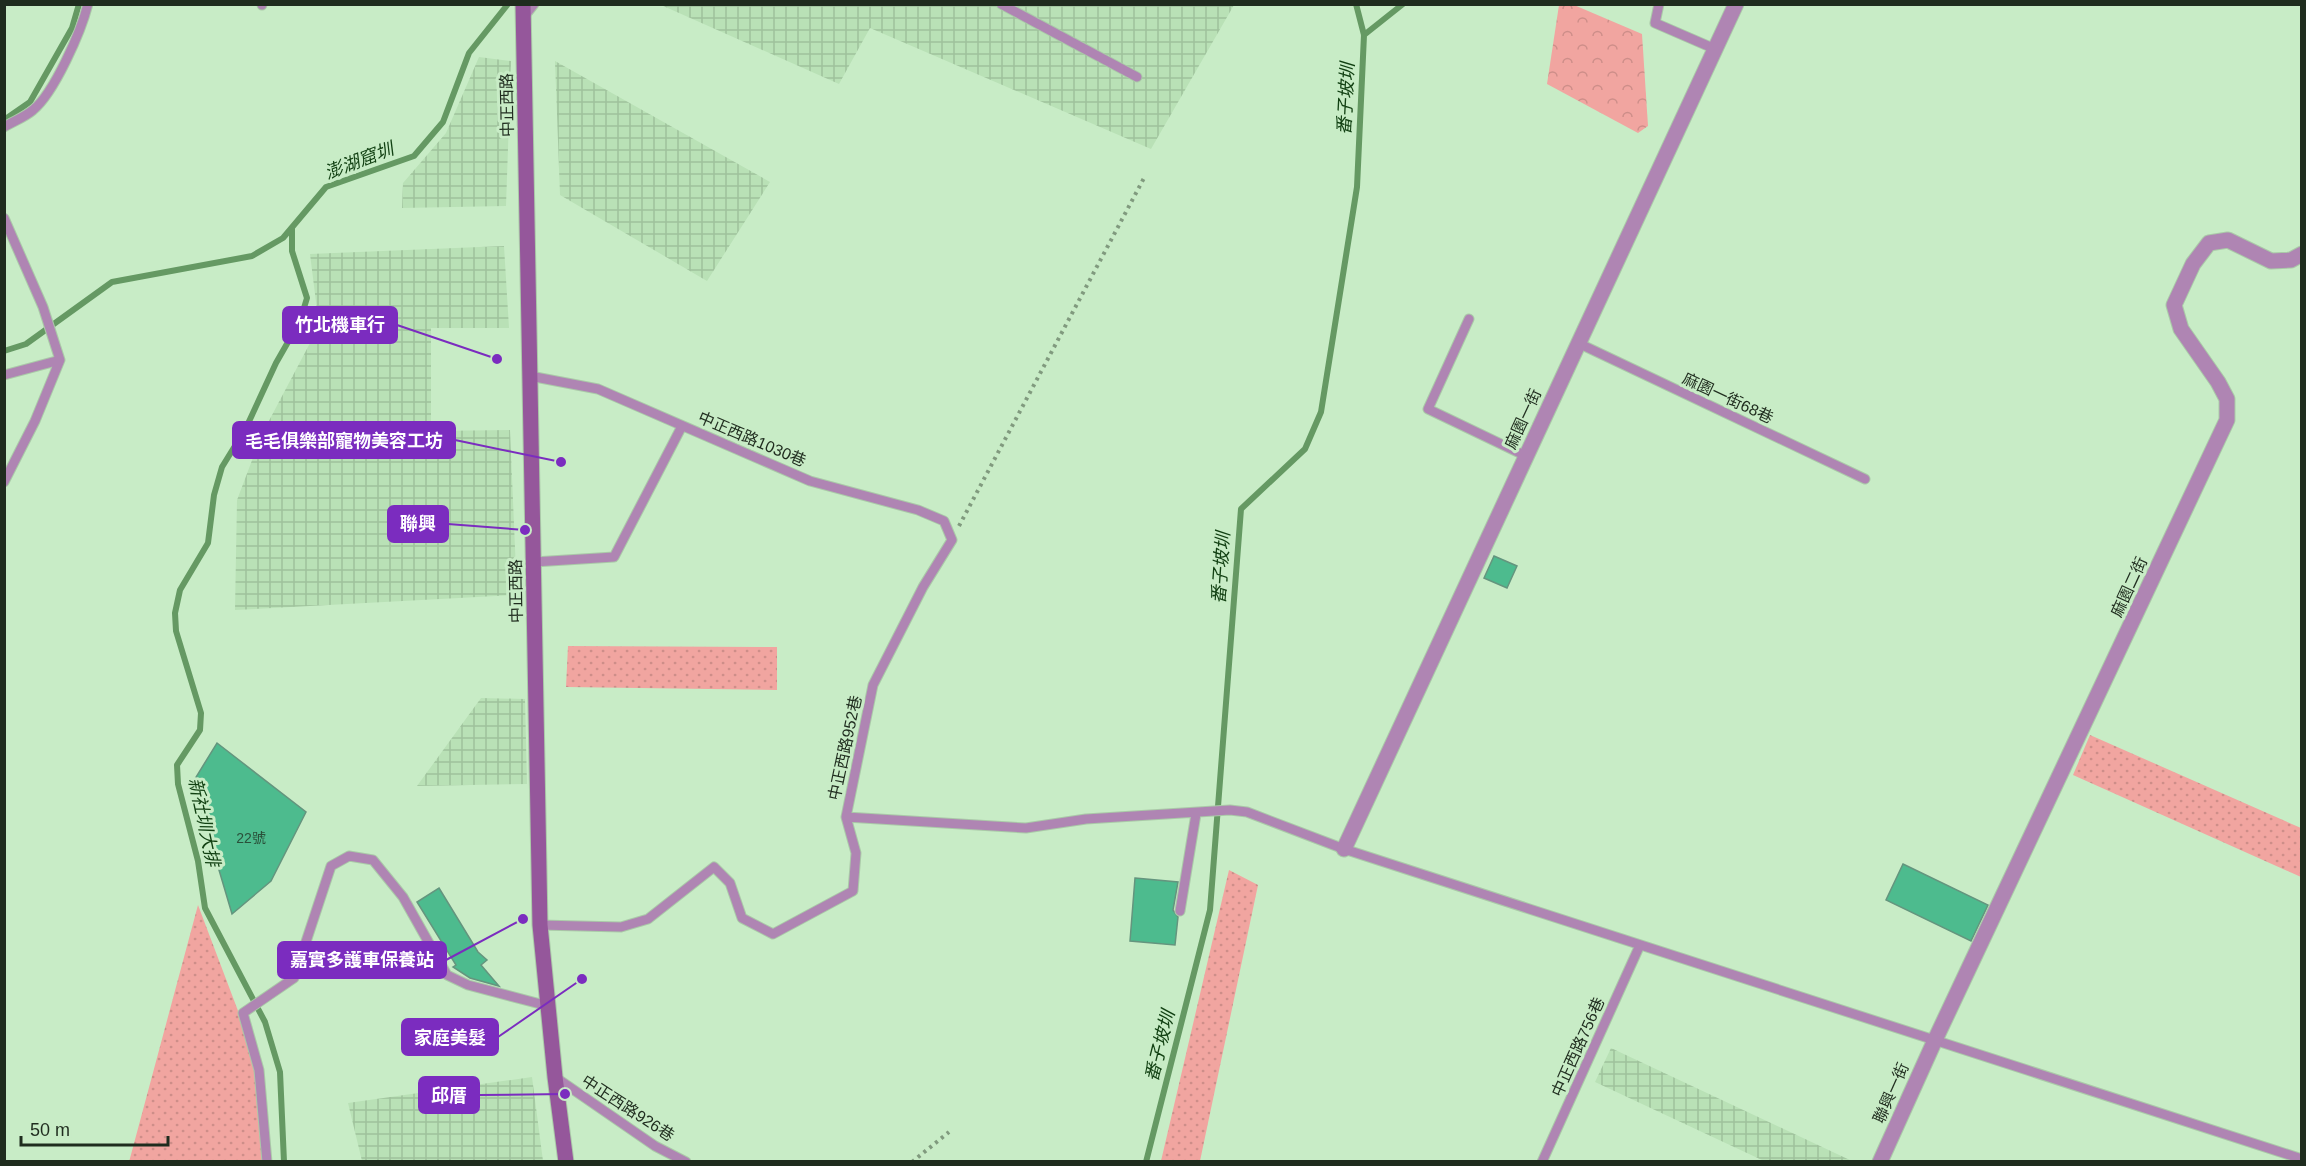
<svg xmlns="http://www.w3.org/2000/svg" width="2306" height="1166" viewBox="0 0 2306 1166" font-family="Helvetica,'Noto Sans TC',sans-serif">
	<style>
		.industrial { fill: url(#industrial-grid) }
		.grass { fill: url(#grass-dots) }
		.forest { fill: url(#forest-crowns) }
		.lines { fill: none; stroke-linecap: round; stroke-linejoin: round }
		.stream { stroke: #659963; stroke-width: 6 }
		.building { fill: #4dbb8e; stroke: #64957e; stroke-width: 1.5 }
		.service-casing { stroke: #aac9a8; stroke-width: 11 }
		.minor-casing { stroke: #aac9a8; stroke-width: 17 }
		.secondary-casing { stroke: #aac9a8; stroke-width: 17 }
		.path { stroke: #809a7e; stroke-width: 4; stroke-dasharray: 3 4.5; stroke-linecap: butt }
		.service { stroke: #af85b3; stroke-width: 9 }
		.minor { stroke: #af85b3; stroke-width: 15 }
		.secondary { stroke: #95579b; stroke-width: 15 }
		.labels { text-anchor: middle; dominant-baseline: central; stroke-width: 6; stroke-linejoin: round; paint-order: stroke }
		.number-label { font-size: 14px; fill: #2a503a }
		.street-label { font-size: 16px; fill: #1f2c1e; stroke: #c8ecc6 }
		.water-label { font-size: 18px; font-style: italic; fill: #124113; stroke: #c8ecc6 }
		.leader { fill: none; stroke: #7b2cbf; stroke-width: 2 }
		.callout-dot { fill: #7b2cbf; stroke: #c8ecc6; stroke-width: 2 }
		.callout { fill: #7b2cbf; stroke: #7b2cbf; stroke-width: 2 }
		.callout-label { font-size: 18px; text-anchor: middle; font-weight: bold; fill: #fff }
	</style>
	<defs>
		<pattern id="industrial-grid" width="8" height="8" patternUnits="userSpaceOnUse" patternTransform="scale(1.5)"><rect width="8" height="8" fill="#b9e1b6"/><path d="M0 4h8M4 0v8" fill="none" stroke="#9fc19c"/></pattern>
		<pattern id="grass-dots" width="8" height="8" patternUnits="userSpaceOnUse" patternTransform="scale(1.5)"><rect width="8" height="8" fill="#f1a5a0"/><path d="M2 2h.1M6 6h.1" fill="none" stroke="#ce8e89" stroke-width="1.8" stroke-linecap="round"/></pattern>
		<pattern id="forest-crowns" width="20" height="18" patternUnits="userSpaceOnUse" patternTransform="scale(1.5)"><rect width="20" height="18" fill="#f1a5a0"/><path d="M2 6a3 3 0 1 1 6 0M12 15a3 3 0 1 1 6 0" fill="none" stroke="#ce8e89"/></pattern>
	</defs>
	<rect width="100%" height="100%" fill="#c8ecc6"/>
	<path class="industrial" d="M661 5H1234L1151 149 870 28 839 84Z
		M479 57 511 61 506 206 402 208 403 183 446 133Z
		M555 61 770 182 707 281 560 195Z
		M504 246 509 328H431V431L510 430 517 595 235 610 237 500 262 434 319 326 310 254Z
		M481 698 525 699 527 784 417 786Z
		M1611 1048 1852 1161H1764L1595 1082Z
		M532 1077 543 1161H362L348 1103Z"/>
	<path class="grass" d="M568 646 777 647V690L566 687Z
		M2090 735 2301 828V877L2073 775Z
		M1229 870 1258 885 1200 1161H1161Z
		M198 905 260 1069 267 1161 129 1162Z"/>
	<path class="forest" d="M1559 5H1574L1642 34 1648 126 1638 133 1547 84Z"/>
	<g class="lines">
		<path class="stream" d="M1364 35 1403 4
			M4 120 30 102 72 28 79 4
			M4 351 26 344 112 282 252 256 283 238 326 187 414 156 443 122 469 53 508 4
			M284 1162 280 1072 265 1022 205 908 198 861 178 784 177 765 200 730 201 713 176 631 175 613 180 590 208 543 214 495 222 467 246 428 276 363 300 321 307 298 292 251V228
			M1146 1162 1210 910 1241 509 1305 449 1321 412 1357 187 1364 35 1356 4"/>
	</g>
	<path class="building" d="M1494 556 1517 566 1507 588 1484 578Z
		M217 743 306 812 271 881 232 914 193 782Z
		M1903 864 1988 905 1971 941 1886 900Z
		M1135 878 1178 882 1173 910 1178 917 1175 945 1130 941Z
		M439 888 478 952 487 960 481 965 499 986 470 978 453 967 456 965 417 902Z"/>
	<g class="lines">
		<g class="service-casing">
			<path id="service" d="M1001 4 1137 77
				M1659 4 1655 23 1715 49
				M262 5V4
				M523 18 534 4
				M4 127C14 121 25 117 33 110 54 93 81 32 88 4
				M4 218 43 307 60 360 35 421 4 482
				M1469 319 1428 409 1526 456
				M1578 343 1865 479
				M4 375 60 360
				M530 376 598 389 810 481 918 510 944 521 952 540 923 587 873 685 846 817 856 853 853 891 773 934 742 918 730 883 714 867 648 919 621 927 540 925
				M534 562 614 557 682 426
				M846 817 1026 828 1086 819 1230 810 1247 812 1344 849 2302 1159
				M1180 911 1196 814
				M555 1077 655 1146 686 1162
				M267 1162 259 1070 243 1013 294 978 331 866 349 856 373 860 403 897 447 975 468 985 548 1006
				M1542 1162 1640 945"/>
		</g>
		<g class="minor-casing">
			<path id="minor" d="M1344 849 1736 4
				M1880 1162 1935 1040 2227 420V399L2218 382 2181 329 2174 305 2193 264 2209 243 2228 240 2271 261 2291 260 2302 254"/>
		</g>
		<g class="secondary-casing">
			<path id="secondary" d="M523 4 540 925 555 1077 566 1162"/>
		</g>
		<path class="path" d="M959 526 1144 178
			M912 1162 949 1132"/>
		<use href="#service" class="service"/>
		<use href="#minor" class="minor"/>
		<use href="#secondary" class="secondary"/>
	</g>
	<g class="labels">
		<g class="number-label">
			<text x="251" y="838">22號</text>
		</g>
		<g class="street-label">
			<text transform="translate(507 105) rotate(-91)">中正西路</text>
			<text transform="translate(1728 398) rotate(25)">麻園一街68巷</text>
			<text transform="translate(1523 419) rotate(-65)">麻園一街</text>
			<text transform="translate(752 439) rotate(23)">中正西路1030巷</text>
			<text transform="translate(2129 587) rotate(-65)">麻園二街</text>
			<text transform="translate(516 591) rotate(-91)">中正西路</text>
			<text transform="translate(845 748) rotate(-78)">中正西路952巷</text>
			<text transform="translate(1578 1047) rotate(-66)">中正西路756巷</text>
			<text transform="translate(1891 1093) rotate(-66)">聯興一街</text>
			<text transform="translate(628 1108) rotate(33)">中正西路926巷</text>
		</g>
		<g class="water-label">
			<text transform="translate(1346 99) rotate(-87)">番子坡圳</text>
			<text transform="translate(359 161) rotate(-21)">澎湖窟圳</text>
			<text transform="translate(1221 568) rotate(-86)">番子坡圳</text>
			<text transform="translate(204 822) rotate(78)">新社圳大排</text>
			<text transform="translate(1160 1046) rotate(-76)">番子坡圳</text>
		</g>
	</g>
	<path class="leader" d="M497 359L397 325M561 462L455 440M525 530L448 524M523 919L446 960M582 979L498 1037M565 1094L479 1095"/>
	<g class="callout-dot">
		<circle cx="497" cy="359" r="6"/>
		<circle cx="561" cy="462" r="6"/>
		<circle cx="525" cy="530" r="6"/>
		<circle cx="523" cy="919" r="6"/>
		<circle cx="582" cy="979" r="6"/>
		<circle cx="565" cy="1094" r="6"/>
	</g>
	<g class="callout">
		<rect x="283" y="307" width="114" height="36" rx="6"/>
		<rect x="233" y="422" width="222" height="36" rx="6"/>
		<rect x="388" y="506" width="60" height="36" rx="6"/>
		<rect x="278" y="942" width="168" height="36" rx="6"/>
		<rect x="402" y="1019" width="96" height="36" rx="6"/>
		<rect x="419" y="1077" width="60" height="36" rx="6"/>
	</g>
	<g class="callout-label">
		<text x="340" y="331">竹北機車行</text>
		<text x="344" y="447">毛毛俱樂部寵物美容工坊</text>
		<text x="418" y="530">聯興</text>
		<text x="362" y="966">嘉實多護車保養站</text>
		<text x="450" y="1044">家庭美髮</text>
		<text x="449" y="1102">邱厝</text>
	</g>
	<rect width="2306" height="1166" fill="none" stroke="#1f2c1e" stroke-width="12"/>
	<path d="M21 1136v9h147v-9" fill="none" stroke="#1f2c1e" stroke-width="3"/>
	<text x="30" y="1136" font-size="18" fill="#1f2c1e" stroke="#c8ecc6" stroke-width="4.5" paint-order="stroke">50 m</text>
</svg>
